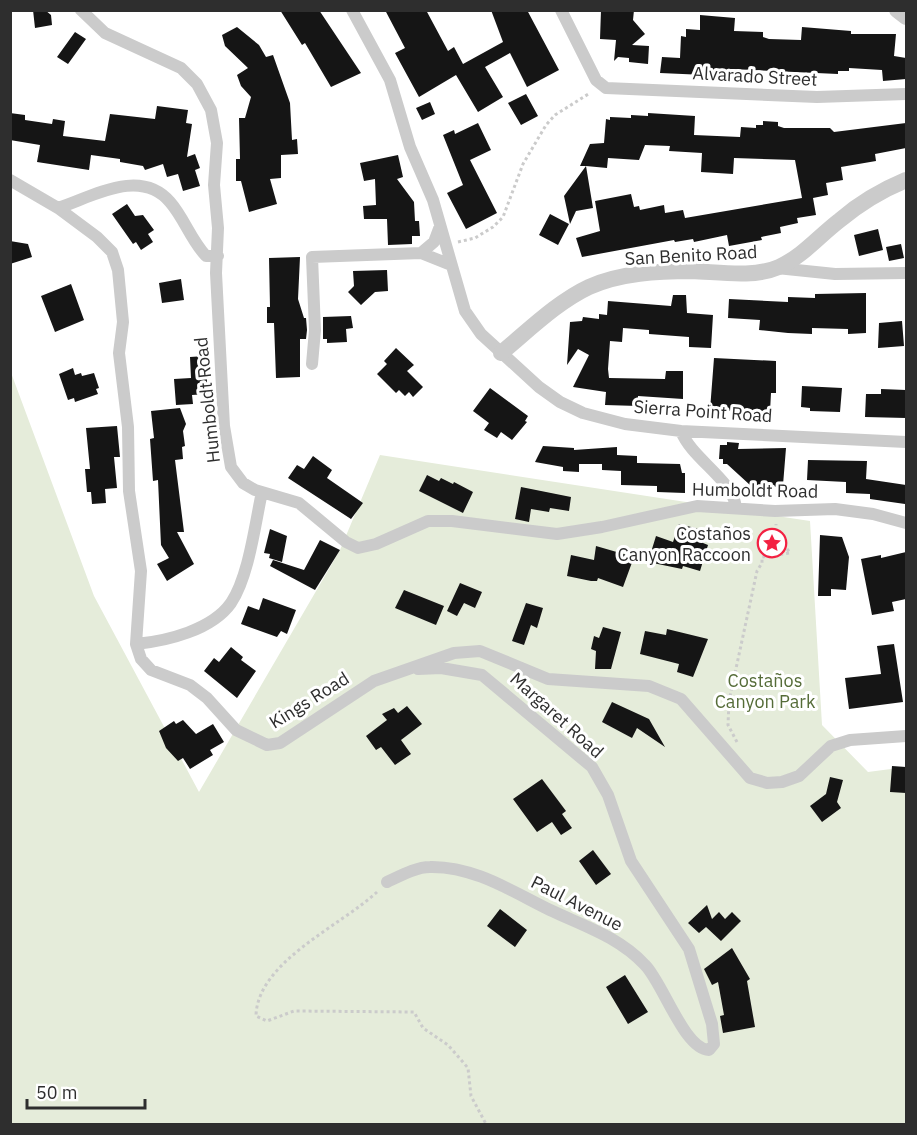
<svg xmlns="http://www.w3.org/2000/svg" width="917" height="1135" viewBox="0 0 917 1135" font-family="'IBM Plex Sans',sans-serif">
	<style>
		.green { fill: #e5ecda }
		.building { fill: #151515 }
		.lines { fill: none; stroke-linecap: round; stroke-linejoin: round }
		.path { stroke: #cbcbcb; stroke-width: 3; stroke-dasharray: 3 3; stroke-linecap: butt }
		.minor { stroke: #cbcbcb; stroke-width: 12 }
		.tertiary { stroke: #cbcbcb; stroke-width: 16 }
		.labels { text-anchor: middle; dominant-baseline: central; stroke-width: 6; stroke-linejoin: round; paint-order: stroke }
		.street-label { font-size: 18px; fill: #2e2e2e; stroke: #fff }
		.poi-label { font-size: 18px; fill: #2e2e2e; stroke: #fff; text-anchor: end }
		.park-label { font-size: 18px; fill: #556c38; stroke: #fff }
	</style>
	<rect width="100%" height="100%" fill="#fff"/>
	<path class="green" d="M10 370 94 596 199 792 340 550 380 455 810 521 822 725 868 772 906 767V1124H11Z"/>
	<path class="building" d="M33 10H45L51 15 52 25 35 28Z
		M280 10H319L361 73 331 87 305 43 302 45Z
		M385 10H426L448 51 454 47 463 64 503 42 491 10H527L559 70 527 87 510 53 485 67 503 97 478 112 456 75 419 97 395 53 405 48Z
		M601 10H634L633 20 645 34 632 45 649 46 648 64 629 62V58L618 57 614 61 616 40 600 39Z
		M700 15 735 18 734 31 763 32V37L769 39 801 40 802 27 851 31V34H896L894 56 906 58V79L883 81 882 70 849 68V71H838V74L731 69V73L705 72V75L660 73 662 57 680 58 681 36 686 37V29L700 30Z
		M237 27 259 45 266 57 273 55 290 103 292 140 297 139 298 154 281 155V178L270 179 277 204 249 212 241 181H236V159H240L239 118H245L251 97 241 86 237 75 248 68 225 46 222 35Z
		M75 32 86 39 68 64 57 57Z
		M526 94 538 116 521 125 508 103Z
		M430 102 435 114 422 120 416 108Z
		M157 106 188 110 186 123 192 124 187 157 195 154 200 168 195 170 200 186 183 191 178 174 167 177 163 164 145 170 143 166 120 162V159L91 155 89 170 37 162 40 145 10 140V113L25 115V120L52 124 53 119 65 121 63 136 105 141 110 114 155 119Z
		M648 113 695 116 694 135 740 137 741 127 756 128V125H763V121L778 122V126L784 128H830L834 132 906 123V148L875 154 876 161 841 167 843 180 826 183 828 195 813 198 816 215 797 218 798 223 780 227 781 233 761 237 762 240 729 246 727 235 694 242 693 239 675 242 674 240 582 257 576 238 600 231 595 201 631 194 634 207 639 206 640 210 664 205 665 213 683 210 685 218 802 198 795 160 734 158 733 174 701 172 702 153 669 151 670 146 645 145 639 160 608 158 607 168 586 166 593 208 576 211 570 224 564 196 586 166H580L590 144 604 143 606 119 610 120V117L631 118V115L648 116Z
		M478 123 491 150 470 160 497 213 466 229 447 193 463 185 443 135 454 130 455 134Z
		M398 155 403 177 397 179 414 202 415 221H419L420 236H412V244L388 245 387 219H364L363 206 376 205 375 179 364 181 360 163Z
		M127 204 135 216 143 215 154 230 148 234 153 242 141 250 136 242 133 244 112 214Z
		M550 214 569 224 558 245 539 235Z
		M878 229 883 250 859 256 854 235Z
		M10 241 28 244 32 257 10 264Z
		M901 244 904 258 889 261 886 247Z
		M300 257 298 299 304 318H306L307 330 306 339H300V377L276 378 274 323H267V307H270L269 258Z
		M387 270 388 291 375 292 361 305 348 292 354 286 353 271Z
		M181 279 184 300 162 303 159 283Z
		M71 284 84 320 55 332 41 296Z
		M866 293V333L848 334V329L812 328V334L788 333 759 330 760 320 728 318 729 299 788 302V297L815 298V294Z
		M673 295H686L687 313 713 315 711 348 689 347V337L649 334V330L623 328 622 342 610 341 608 369 609 378 665 379 666 371H683V399L638 396V406L605 405 606 392 573 387 589 355 578 349 567 365 570 322 582 321 583 317 599 319V314L607 315 608 301 671 306Z
		M351 316 353 328 346 329 347 342 327 343V339H323V317Z
		M902 321 904 346 878 348 879 323Z
		M396 348 414 365 407 371 423 387 413 397 409 392 405 396 399 390 396 393 377 374 387 364 384 361Z
		M205 356 208 394 192 395 193 404 176 405 174 379 191 378 190 357Z
		M714 358 776 361V393H771L770 412 710 410Z
		M73 368 75 375 81 373 82 376 94 373 99 388 96 389 98 394 75 402 74 398 68 400 59 374Z
		M802 386 842 388 840 412 810 411V408L801 407Z
		M490 388 528 416 525 421 527 422 512 440 501 432 497 438 484 430 489 423 473 411Z
		M881 389 906 390V418L865 417 866 394H881Z
		M180 408 186 424 183 431 185 446 182 447 183 459 175 460 184 532H177L194 564 167 581 157 564 169 558 161 545 158 480 153 481 150 439 154 438 151 411Z
		M117 426 120 457H114L117 488 105 489 106 503 92 504 91 492H87L85 469H90L86 428Z
		M727 442 739 443 738 449 786 448 783 485 781 487 750 485 727 464H723V459H719L720 445H727Z
		M543 446 574 448V450L617 447V455L637 456V463L680 464 682 473H685V493L657 492V486L621 485V471L602 470V464H579V472L563 471V467L535 462Z
		M313 456 332 470 327 478 363 503 351 519 288 478 297 465 304 469Z
		M808 460 867 461 866 479 906 485 905 504 870 499V494L846 493V482L807 480Z
		M427 475 439 481 441 478 453 484 454 482 473 492 463 513 419 491Z
		M521 487 571 497 569 511 550 508 549 512 531 509 529 522 515 519Z
		M679 524 707 531 703 543 708 545 700 571 683 566 682 569 648 562 656 536 673 542Z
		M270 529 287 536 282 562 269 558 270 554 264 553Z
		M820 535 842 537 849 557 846 590 831 589V596H818Z
		M320 540 340 550 315 590 270 566 273 560 304 570Z
		M596 546 634 557 623 587 598 578 597 581H591L567 576 571 555 594 560Z
		M906 552V599L892 602 894 611 872 615 861 559 881 555V558Z
		M460 583 482 592 475 608 464 603 457 616 447 611Z
		M404 590 444 606 436 625 395 608Z
		M263 598 296 610 287 634 281 631 277 637 241 624 248 606 259 610Z
		M526 603 543 608 537 628 531 625 524 645 512 641Z
		M603 627 621 632 611 669H595L596 651 591 649 594 636 599 638Z
		M667 629 708 639 693 677 677 672 679 664 640 654 645 631 666 635Z
		M894 644 903 702 849 709 845 678 881 674 877 646Z
		M231 647 243 657 241 660 256 671 237 698 204 671 214 658 219 662Z
		M612 702 649 719 665 747 637 728 632 738 602 722Z
		M407 706 422 724 401 740 411 754 395 765 381 747 376 750 366 736 387 720 382 714 394 708 398 713Z
		M183 720 196 734 213 724 224 742 210 750 213 755 190 769 183 758 178 761 166 748 159 731 174 721 176 724Z
		M892 766 906 767V793L890 792Z
		M830 777 843 780 837 802 841 808 822 822 810 806 826 794Z
		M542 779 566 811 562 814 572 828 561 835 552 822 537 832 513 799Z
		M593 850 611 874 596 885 579 861Z
		M707 905 712 919 719 912 725 919 732 912 741 921 721 941 706 927 699 933 688 923Z
		M500 909 527 930 515 947 487 926Z
		M732 948 750 979 747 981 755 1027 723 1033 720 1016 724 1015 718 982 712 985 704 969Z
		M625 975 648 1012 628 1024 606 987Z"/>
	<g class="lines">
		<path class="path" d="M458 242 475 238 493 227 503 217 523 164 546 125 555 115 590 93
			M737 742 728 725 729 701 757 571 762 563V557L790 553 776 533V524
			M377 892C342 925 257 962 256 1016L267 1021 294 1011 414 1012 423 1028 448 1045 468 1068 471 1096 486 1124"/>
		<path class="minor" d="M81 10 105 33 181 68 197 84 211 110 217 143 214 185 218 228 216 273 224 426 231 467 243 483 255 490 299 503 346 542 358 548 376 544 428 521H452L557 534 602 527 697 506 775 511 835 509 873 514 906 523
			M352 10 390 80 410 147 433 200 465 311 481 334 539 387 560 402 583 413 625 424 681 431 906 442
			M561 10 596 80 606 88 817 97 906 94
			M10 180 58 208C92 197 140 167 170 202 184 218 191 240 206 256H218
			M58 208 97 237 112 252 118 270 123 322 119 353 128 427 129 491 141 571 136 644 141 659 151 670 190 685 207 698 236 730 267 745 280 743 374 681 454 653 480 651 548 679 649 686 681 699 750 778 767 783 782 782 799 776 831 746 850 740 906 736
			M421 253 434 242 440 226
			M777 268 835 274 906 273
			M312 364 315 330 312 257 421 253 451 265
			M681 431C692 459 732 479 736 507
			M136 644C167 641 212 630 231 603 249 576 255 524 262 492
			M387 882C400 876 416 867 430 867 474 866 513 892 550 910 584 926 619 937 645 965 663 983 684 1049 709 1050L714 1044 712 1024 689 949 631 861 608 795 592 767 482 675 441 668 418 669"/>
		<path class="tertiary" d="M897 10 906 17
			M501 353C528 331 557 302 589 287 620 273 658 271 692 271 719 272 754 278 779 267 803 256 819 236 840 220 860 203 882 190 906 180"/>
	</g>
	<defs>
		<g id="sight-ring" transform="scale(1.5)"><circle r="9.5" fill="#fff" stroke="#f32142" stroke-width="1.5"/><path d="M0-6L1.8-2.2L6-1.7L2.9 1.2L3.7 5.4L0 3.3L-3.7 5.4L-2.9 1.2L-6-1.7L-1.8-2.2Z" fill="#f32142"/></g>
	</defs>
	<g fill-rule="evenodd">
		<use href="#sight-ring" x="772" y="543"/>
	</g>
	<g class="labels">
		<g class="street-label">
			<text transform="translate(755 76) rotate(3)">Alvarado Street</text>
			<text transform="translate(691 255) rotate(-3)">San Benito Road</text>
			<text transform="translate(207 400) rotate(-96)">Humboldt Road</text>
			<text transform="translate(703 411) rotate(4)">Sierra Point Road</text>
			<text transform="translate(755 490) rotate(1)">Humboldt Road</text>
			<text transform="translate(309 700) rotate(-32)">Kings Road</text>
			<text transform="translate(557 715) rotate(42)">Margaret Road</text>
			<text transform="translate(577 903) rotate(27)">Paul Avenue</text>
		</g>
		<g class="poi-label">
			<text x="751" y="533">Costaños<tspan x="751" dy="21">Canyon Raccoon</tspan></text>
		</g>
		<g class="park-label">
			<text x="765" y="680">Costaños<tspan x="765" dy="21">Canyon Park</tspan></text>
		</g>
	</g>
	<rect width="917" height="1135" fill="none" stroke="#2e2e2e" stroke-width="24"/>
	<path d="M27 1099v9h118v-9" fill="none" stroke="#2e2e2e" stroke-width="3"/>
	<text x="36" y="1099" font-size="18" fill="#2e2e2e" stroke="#ffffff" stroke-width="4.5" paint-order="stroke">50 m</text>
</svg>
